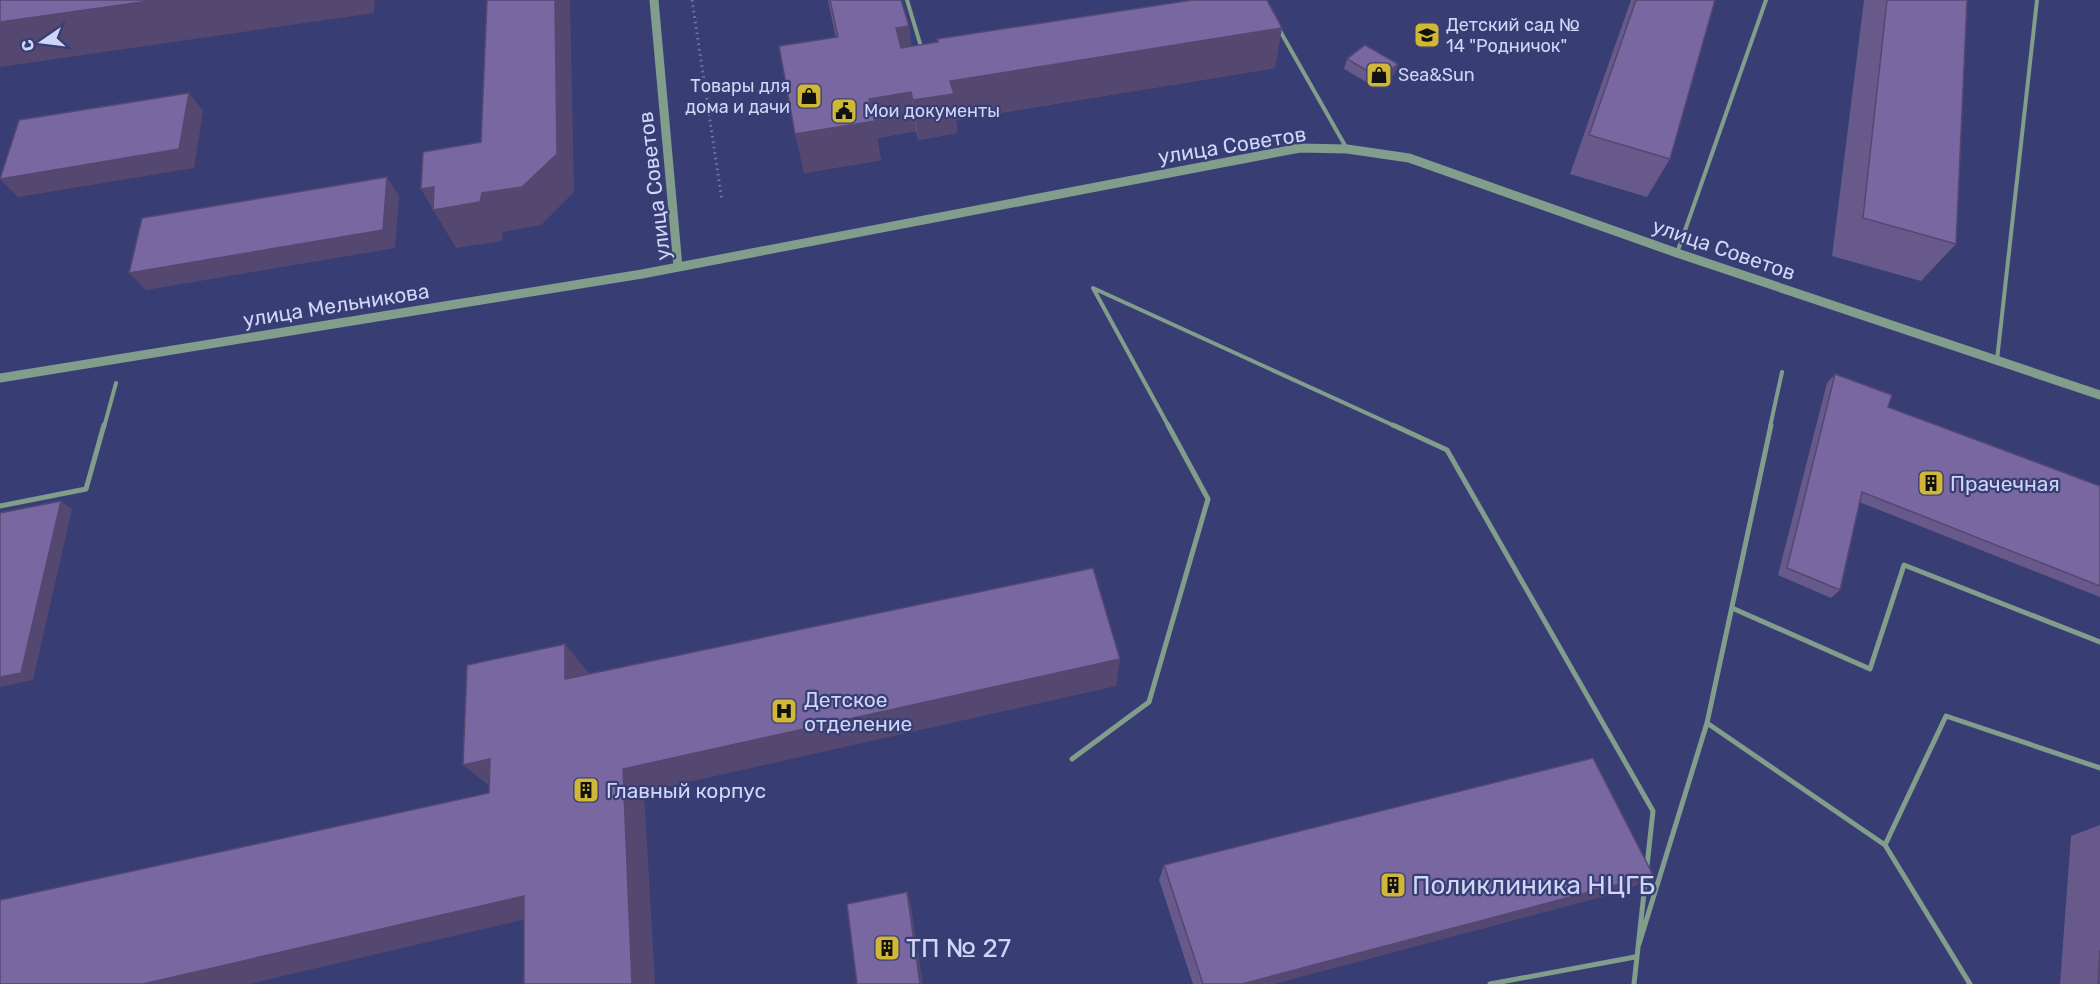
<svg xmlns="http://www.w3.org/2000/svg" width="2100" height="984" viewBox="0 0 2100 984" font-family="Rubik,sans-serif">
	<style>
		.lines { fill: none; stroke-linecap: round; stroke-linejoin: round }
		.path { stroke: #7379a7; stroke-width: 3; stroke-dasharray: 1.5 4; stroke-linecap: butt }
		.service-far1 { stroke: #819d8b; stroke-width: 4 }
		.service { stroke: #819d8b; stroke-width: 5 }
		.tertiary { stroke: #819d8b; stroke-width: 9 }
		.wall { fill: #67598a }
		.shaded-wall { fill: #544871 }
		.building { fill: #7867a1; stroke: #544871; stroke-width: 1.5 }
		.labels { text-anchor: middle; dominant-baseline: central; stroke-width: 4.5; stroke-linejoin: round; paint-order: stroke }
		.far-poi-label { font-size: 18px; fill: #cfd6f6; stroke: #383e74; text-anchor: start }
		.street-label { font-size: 21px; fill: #cfd6f6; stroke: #383e74 }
		.poi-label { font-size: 21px; fill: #cfd6f6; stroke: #383e74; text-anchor: start }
		.near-poi-label { font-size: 26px; fill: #cfd6f6; stroke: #383e74; text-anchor: start }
	</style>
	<rect width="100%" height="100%" fill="#383e74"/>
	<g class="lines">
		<path class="path" d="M692 0 722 201"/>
		<path class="service-far1" d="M907 0 922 50
			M1279 29 1347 149
			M1677 253 1766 0
			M1997 360 2037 0
			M104 427 116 383
			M1169 427 1093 288 1397 427
			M1770 427 1782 372"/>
		<path class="service" d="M1393 425 1447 450 1653 811 1634 984
			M0 506 86 489 104 425
			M1732 608 1870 669 1904 565 2100 642
			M1707 723 1885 845 1970 984
			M1072 759 1149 702 1208 499 1168 425
			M1885 845 1946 716 2100 768
			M1639 944 1707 723 1771 425
			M1490 984 1635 957"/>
		<path class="tertiary" d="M654 0 678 267
			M0 378 642 274 1300 148 1347 149 1409 158 1677 253 2100 395"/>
	</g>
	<path class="wall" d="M828 0H901L909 26 911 46 1275 68 956 120 957 133 918 140 916 131 877 138 881 160 804 173 836 38Z
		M1631 0H1715L1670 159 1647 197 1570 174Z
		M1864 0H1967L1956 244 1921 281 1832 256Z
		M1347 59 1395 73 1377 88 1344 69Z
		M1835 374 1888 407 2100 486V597L1859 502 1840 590 1831 598 1778 575 1827 383Z
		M2100 825V984H2060L2071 836Z
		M1164 865 1653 875 1627 890 1273 984H1193L1159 880Z"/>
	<path class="shaded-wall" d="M156 0H375L374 13 0 67V22Z
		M555 0H570L574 192 541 225 503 232 502 241 456 248 421 189 434 187 482 193Z
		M909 26 913 66 901 68 896 28Z
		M1282 28 1275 68 956 120 957 133 918 140 913 100 950 81Z
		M1398 64 1395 73 1377 88 1380 78Z
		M911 92 916 131 877 138 881 160 804 173 795 134 869 99Z
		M189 93 203 111 194 168 18 197 0 179Z
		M387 177 399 196 395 248 146 290 129 273Z
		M61 501 72 509 33 680 0 687V677Z
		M565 644 588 672 589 705 565 679Z
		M1120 659 1116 686 644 792 655 984H632L623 769Z
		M490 759 492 788 463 765Z
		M1653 875 1627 890 1273 984H1242Z
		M907 892 910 900 923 984H920Z
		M524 896 552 913 249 984H143Z"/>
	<path class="building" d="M0 0H156L0 22Z
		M487 0H555L557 154 522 187 482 193 480 202 433 210 434 187 421 189 423 152 481 142Z
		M830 0H901L909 26 896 28 901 48 938 42 937 39 1192 0H1267L1282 28 950 81 954 94 913 100 911 92 869 99 875 121 795 134 779 46 838 37Z
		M1636 0H1715L1670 159 1589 135Z
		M1887 0H1967L1956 244 1863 218Z
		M1365 45 1398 64 1380 78 1347 59Z
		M189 93 179 149 0 179 19 120Z
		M387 177 383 230 129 273 142 218Z
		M1835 374 1892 395 1888 407 2100 486V586L1862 492 1840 590 1787 568Z
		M61 501 21 673 0 677V513Z
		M1093 568 1120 659 623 769 632 984H524V896L143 984H0V900L489 793 490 759 463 765 467 665 565 644V679Z
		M1593 758 1653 875 1242 984H1203L1164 865Z
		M907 892 920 984H857L847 904Z
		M2100 950V984H2098Z"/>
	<defs>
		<g id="school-square" transform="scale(1.35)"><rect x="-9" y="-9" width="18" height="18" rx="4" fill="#d1b736" stroke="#383e74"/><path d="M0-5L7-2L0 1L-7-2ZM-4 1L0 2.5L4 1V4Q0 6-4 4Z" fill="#111"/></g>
		<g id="shop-square" transform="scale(1.35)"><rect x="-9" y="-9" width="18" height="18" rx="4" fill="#d1b736" stroke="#383e74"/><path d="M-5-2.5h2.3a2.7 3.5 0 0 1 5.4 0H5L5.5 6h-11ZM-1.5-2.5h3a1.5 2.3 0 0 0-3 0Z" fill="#111"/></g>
		<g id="civic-square" transform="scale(1.35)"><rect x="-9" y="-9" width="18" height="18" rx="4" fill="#d1b736" stroke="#383e74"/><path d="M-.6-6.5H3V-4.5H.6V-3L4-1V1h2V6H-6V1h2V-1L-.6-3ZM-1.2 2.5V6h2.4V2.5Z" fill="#111"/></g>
		<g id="building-square" transform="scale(1.35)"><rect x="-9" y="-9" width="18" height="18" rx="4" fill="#d1b736" stroke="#383e74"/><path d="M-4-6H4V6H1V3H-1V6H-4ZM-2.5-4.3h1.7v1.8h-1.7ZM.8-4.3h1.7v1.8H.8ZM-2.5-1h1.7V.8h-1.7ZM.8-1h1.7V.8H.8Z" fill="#111"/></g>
		<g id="hospital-square" transform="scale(1.35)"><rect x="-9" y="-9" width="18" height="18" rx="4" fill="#d1b736" stroke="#383e74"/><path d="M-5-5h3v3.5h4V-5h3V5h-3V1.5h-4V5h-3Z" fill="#111"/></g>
	</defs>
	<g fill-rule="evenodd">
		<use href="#school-square" x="1427" y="35"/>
		<use href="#shop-square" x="1379" y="75"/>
		<use href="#shop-square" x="809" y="96"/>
		<use href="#civic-square" x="844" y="111"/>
		<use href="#building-square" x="1931" y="483"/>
		<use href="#hospital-square" x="784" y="711"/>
		<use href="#building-square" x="586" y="790"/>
		<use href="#building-square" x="1393" y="885"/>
		<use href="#building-square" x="887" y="948"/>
	</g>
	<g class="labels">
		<g class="far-poi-label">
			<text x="1446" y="25">Детский сад №<tspan x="1446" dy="21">14 "Родничок"</tspan></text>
			<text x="1398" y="75">Sea&amp;Sun</text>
			<text x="790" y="86" text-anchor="end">Товары для<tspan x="790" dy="21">дома и дачи</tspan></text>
			<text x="864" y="111">Мои документы</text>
		</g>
		<g class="street-label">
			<text transform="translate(1232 145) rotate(-9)">улица Советов</text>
			<text transform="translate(654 186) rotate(-97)">улица Советов</text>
			<text transform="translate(1724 249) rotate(19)">улица Советов</text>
			<text transform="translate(336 305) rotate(-9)">улица Мельникова</text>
		</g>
		<g class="poi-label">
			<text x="1950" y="483">Прачечная</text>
			<text x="804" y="699">Детское<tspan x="804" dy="24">отделение</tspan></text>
			<text x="606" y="790">Главный корпус</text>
		</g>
		<g class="near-poi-label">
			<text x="1412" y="885">Поликлиника НЦГБ</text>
			<text x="906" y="948">ТП № 27</text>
		</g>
	</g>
	<g transform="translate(42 42) rotate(256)" stroke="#383e74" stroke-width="4.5" paint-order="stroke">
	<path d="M0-4.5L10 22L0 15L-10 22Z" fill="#cfd6f6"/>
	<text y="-9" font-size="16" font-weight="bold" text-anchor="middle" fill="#cfd6f6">С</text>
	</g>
</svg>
